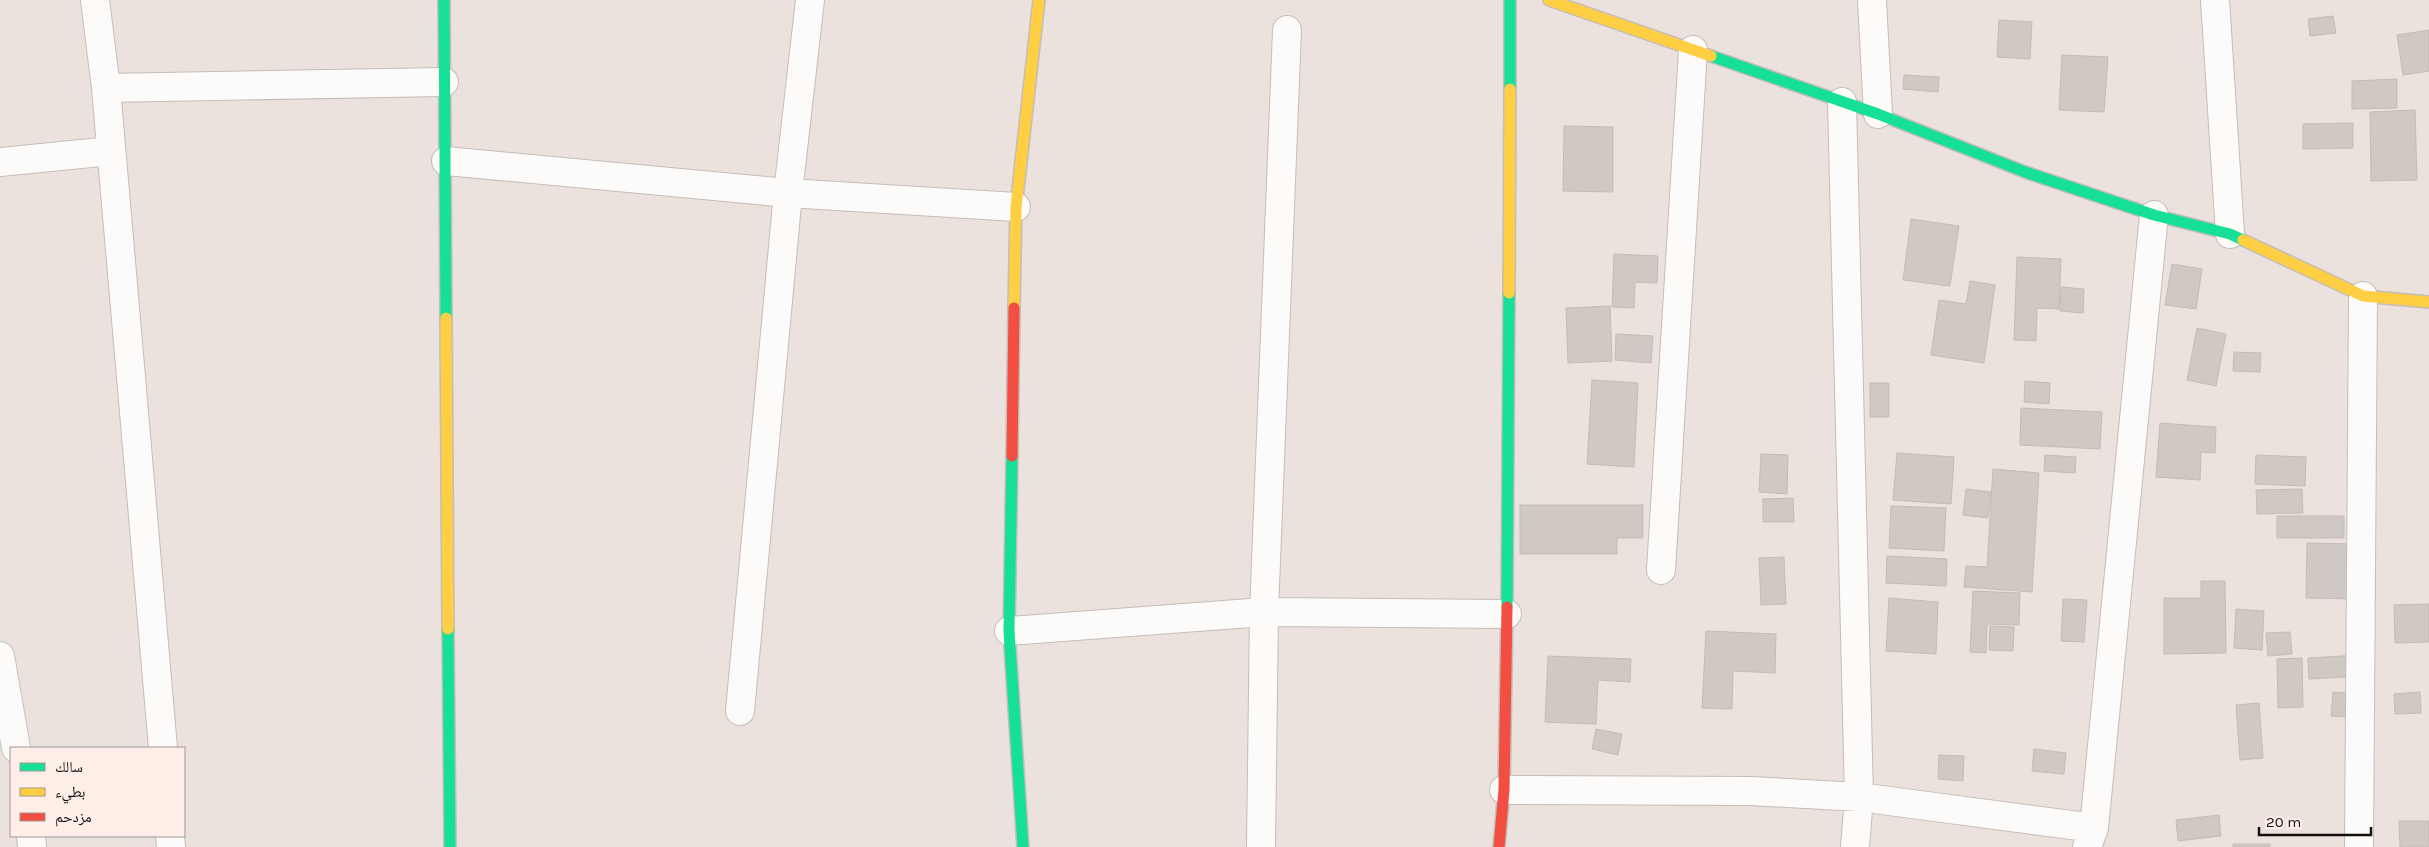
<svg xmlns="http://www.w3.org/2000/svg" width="2429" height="847" viewBox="0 0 2429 847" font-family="Karla,'Noto Naskh Arabic',sans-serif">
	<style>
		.building { fill: #cfc8c3; stroke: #c3bbb7 }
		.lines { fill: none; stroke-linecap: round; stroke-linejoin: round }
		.street-casing { stroke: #c4bdb9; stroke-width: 30 }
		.fast-casing { stroke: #c4bdb9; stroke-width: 14 }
		.slow-casing { stroke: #c4bdb9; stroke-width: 14 }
		.jam-casing { stroke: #c4bdb9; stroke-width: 14 }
		.street { stroke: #fcfbfa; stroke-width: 28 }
		.fast { stroke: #16e098; stroke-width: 11 }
		.slow { stroke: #ffcf43; stroke-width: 11 }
		.jam { stroke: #f24e42; stroke-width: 11 }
	</style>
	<rect width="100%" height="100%" fill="#ece2dd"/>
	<path class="building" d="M2333 16 2336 33 2310 36 2308 19Z
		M1999 20 2032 22 2030 59 1997 57Z
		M2429 30V71L2403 75 2397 35Z
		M2062 55 2108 57 2104 112 2059 110Z
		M1904 75 1939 77 1938 92 1903 89Z
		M2397 79V108L2352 109V81Z
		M2415 110 2417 180 2371 181 2370 112Z
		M2353 123V148L2303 149V124Z
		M1564 126 1613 127V192L1563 191Z
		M1911 219 1959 226 1950 286 1903 280Z
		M1614 254 1658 256 1657 283 1635 282 1634 308 1612 307Z
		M2017 257 2061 259 2059 309 2037 308 2036 341 2014 340Z
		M2172 264 2202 269 2196 309 2165 305Z
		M1970 281 1995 285 1984 363 1931 355 1939 300 1966 304Z
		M2061 287 2084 289 2083 313 2060 311Z
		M1610 306 1612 361 1568 363 1566 308Z
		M2197 328 2226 334 2216 386 2187 380Z
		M1616 334 1653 336 1651 363 1615 360Z
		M2234 352 2261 353 2260 372 2233 371Z
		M1592 380 1638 383 1634 467 1587 464Z
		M2025 381 2050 383 2049 404 2024 402Z
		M1870 383H1889V417H1870Z
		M2021 408 2102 412 2100 449 2020 445Z
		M2160 423 2216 427 2215 453 2201 452 2200 480 2156 477Z
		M1897 453 1954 457 1951 504 1893 500Z
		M1761 454 1788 455 1787 494 1759 492Z
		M2045 455 2076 457 2075 473 2044 471Z
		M2256 455 2306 457 2305 486 2255 484Z
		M1993 469 2039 473 2032 592 1964 587 1966 566 1987 567Z
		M1966 489 1991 492 1988 518 1963 515Z
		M2302 489 2303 513 2257 514 2256 490Z
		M1793 498 1794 522H1763V499Z
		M1520 505H1643V538H1617V554H1520Z
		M1891 506 1946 508 1944 551 1889 548Z
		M2277 516H2344V538H2277Z
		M2307 543 2359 544 2358 599 2306 598Z
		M1887 556 1947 559 1946 586 1886 583Z
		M1784 557 1786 604 1761 605 1759 558Z
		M2201 581H2225L2226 653 2164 654V598H2201Z
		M1973 591 2020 593 2019 625 1987 624 1986 653 1970 652Z
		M1889 598 1938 602 1936 654 1886 651Z
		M2063 599 2087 600 2084 642 2061 641Z
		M2429 604V642L2395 643 2394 605Z
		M2236 609 2264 611 2262 650 2234 648Z
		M1990 626 2014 627 2013 651 1989 650Z
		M1706 631 1776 634 1775 673 1733 671 1732 709 1702 708Z
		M2290 632 2292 654 2268 656 2266 633Z
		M2359 655 2361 676 2309 679 2308 658Z
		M1548 656 1631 659 1630 682 1598 680 1596 724 1545 722Z
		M2302 658 2303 707 2278 708 2277 659Z
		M2333 692 2362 694 2360 718 2331 716Z
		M2420 692 2421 713 2395 714 2394 694Z
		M2259 703 2263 758 2240 760 2236 705Z
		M1596 729 1622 734 1618 755 1592 749Z
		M2034 749 2066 753 2064 774 2032 771Z
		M1939 755 1964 756 1963 781 1938 779Z
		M2219 815 2221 836 2178 841 2176 820Z
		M2399 821H2429V847H2400Z
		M2233 844H2270V847H2233Z"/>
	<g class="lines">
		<g class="street-casing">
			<path id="street" d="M95 0 106 88 163 748
				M1872 0 1878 114
				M2215 0 2230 234
				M106 88 444 82
				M1842 102 1859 797 1855 847
				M446 161 788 193 1016 207
				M0 162 111 151
				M1661 570 1693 50
				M1009 631 1264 612 1507 614
				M0 656 16 748
				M740 711 788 193 810 0
				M1504 790 1751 791 1859 797 2094 828
				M31 836 32 847
				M170 836 171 847
				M1261 847 1264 612 1287 30
				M2087 847 2094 828 2154 215
				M2359 847 2363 296"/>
		</g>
		<g class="fast-casing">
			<path id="fast" d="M444 0 446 318
				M1711 56 1878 114 2025 172 2154 215 2230 234 2243 240
				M1510 89V0
				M1012 456 1009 631 1023 847
				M1507 607 1509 293
				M448 629 450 847"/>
		</g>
		<g class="slow-casing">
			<path id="slow" d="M1549 0 1711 56
				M2243 240 2363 296 2429 302
				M1509 293 1510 89
				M1014 308 1016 207 1039 0
				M446 318 448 629"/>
		</g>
		<g class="jam-casing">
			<path id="jam" d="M1012 456 1014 308
				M1499 847 1504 790 1507 607"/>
		</g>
		<use href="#street" class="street"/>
		<use href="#fast" class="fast"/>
		<use href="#slow" class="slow"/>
		<use href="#jam" class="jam"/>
	</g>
	<rect x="10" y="747" width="175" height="90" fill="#fdeee7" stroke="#a19590"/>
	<rect x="20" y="763" width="25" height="8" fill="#16e098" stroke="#a19590"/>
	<text x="55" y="772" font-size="15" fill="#16100d">سالك</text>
	<rect x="20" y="788" width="25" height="8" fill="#ffcf43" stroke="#a19590"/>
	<text x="55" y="797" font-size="15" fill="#16100d">بطيء</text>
	<rect x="20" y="813" width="25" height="8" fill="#f24e42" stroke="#a19590"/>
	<text x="55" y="822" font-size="15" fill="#16100d">مزدحم</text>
	<path d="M2259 827v8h112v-8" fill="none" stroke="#16100d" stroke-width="2.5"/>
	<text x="2266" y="827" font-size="15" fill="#16100d" stroke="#fdeee7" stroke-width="4" paint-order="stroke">20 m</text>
</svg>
